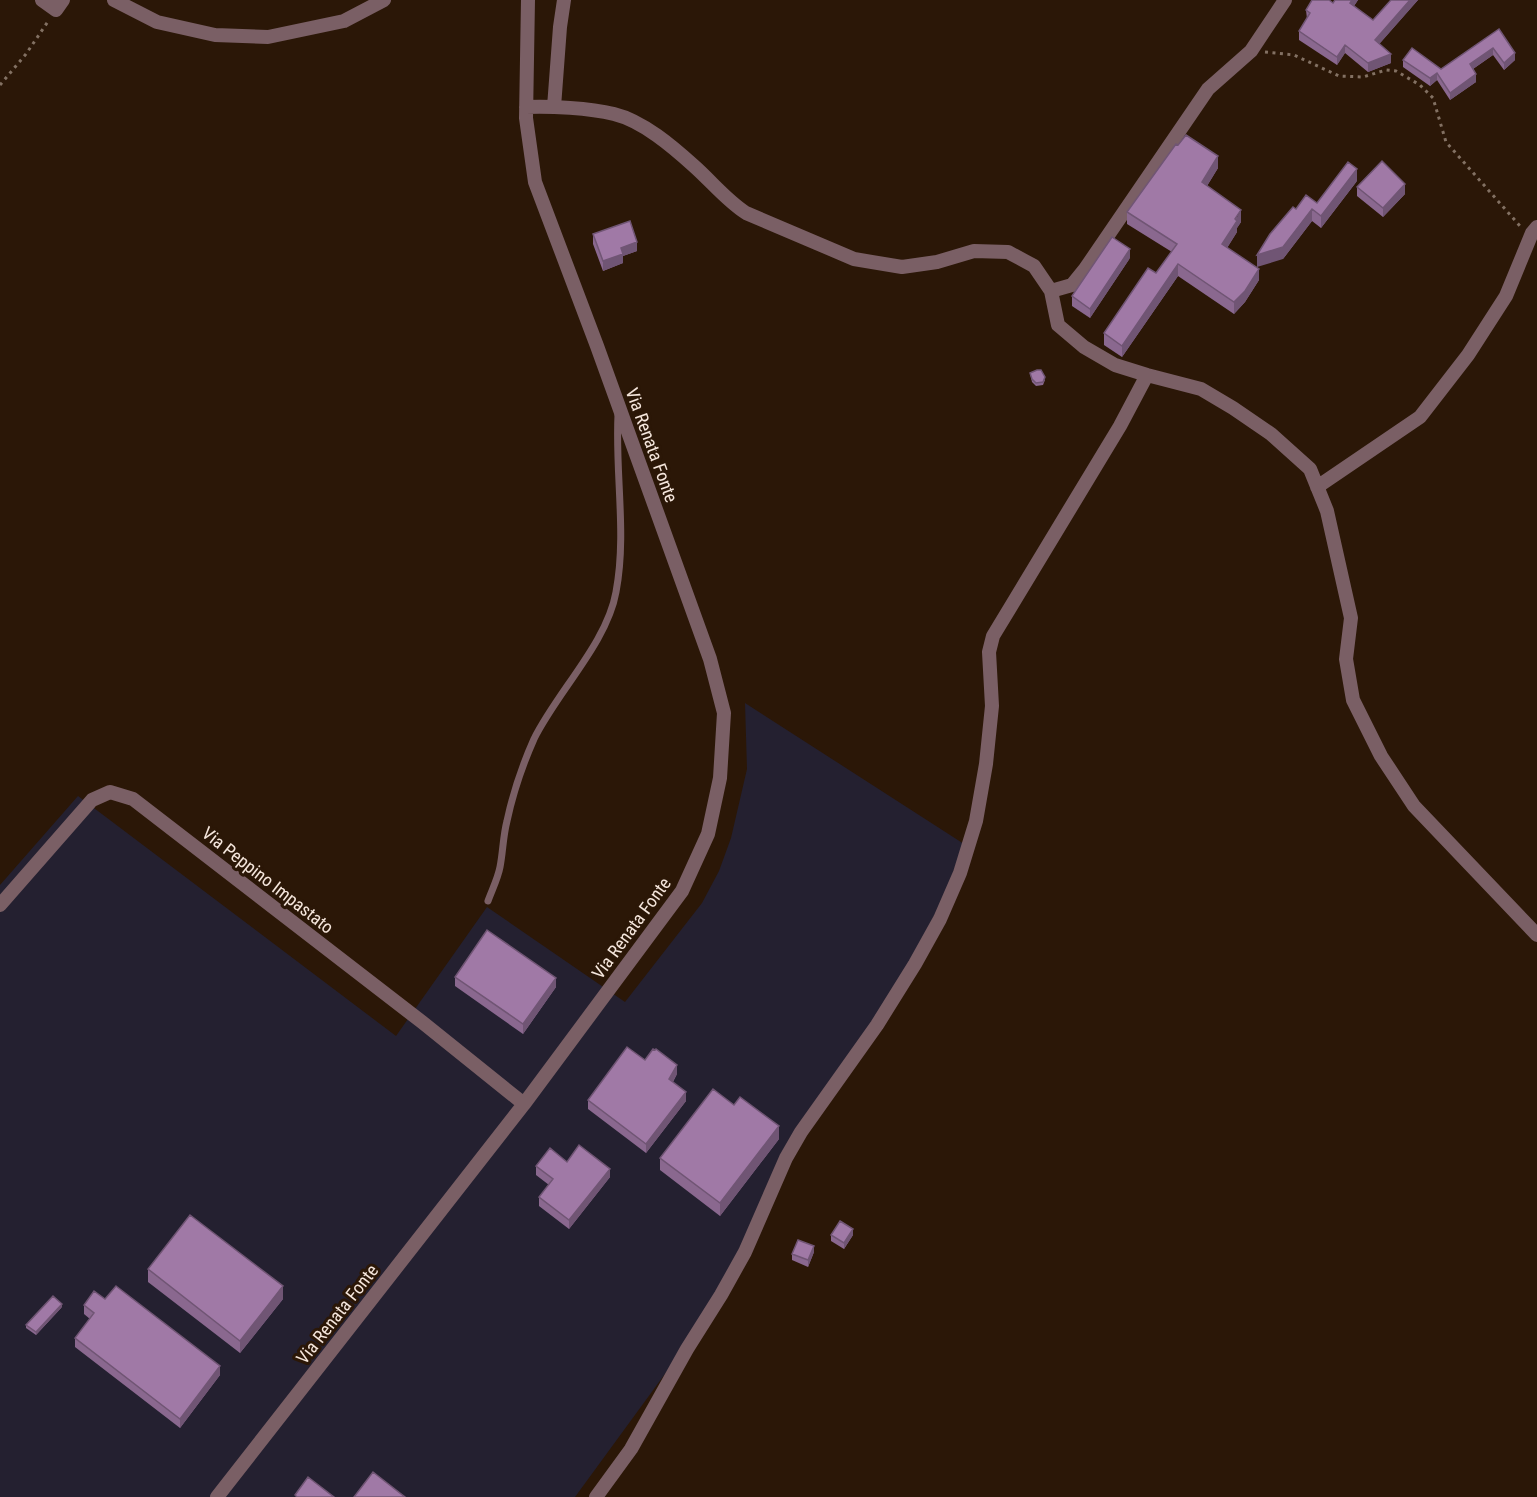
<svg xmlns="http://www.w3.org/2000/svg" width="1537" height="1497" viewBox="0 0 1537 1497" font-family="'Roboto Condensed',sans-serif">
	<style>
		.industrial { fill: #242030 }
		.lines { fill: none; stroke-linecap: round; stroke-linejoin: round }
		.path { stroke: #837163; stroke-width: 3; stroke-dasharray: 3 4.5; stroke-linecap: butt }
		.service { stroke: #7a5f65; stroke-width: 7 }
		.minor { stroke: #7a5f65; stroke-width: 14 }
		.wall { fill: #8a688f }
		.shaded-wall { fill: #705574 }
		.building { fill: #a079a6; stroke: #705574; stroke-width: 1.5 }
		.labels { text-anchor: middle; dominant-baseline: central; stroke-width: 6; stroke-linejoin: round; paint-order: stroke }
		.street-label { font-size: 18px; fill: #f5e6dc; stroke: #2b1707 }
	</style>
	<rect width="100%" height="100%" fill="#2b1707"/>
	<path class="industrial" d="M745 703 964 844 942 901 906 969 854 1049 689 1341 575 1497H0V885L78 796 396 1036 487 907 625 1002 702 903 719 871 731 838 747 769Z"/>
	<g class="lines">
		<path class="path" d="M1265 52 1294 55 1339 76 1363 77 1386 70 1396 71 1420 85 1433 98 1446 142 1520 226
			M0 85 26 54 49 20"/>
		<path class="service" d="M488 901C492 890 498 878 500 867 503 852 503 836 507 821 513 793 522 766 534 739 557 692 607 643 616 592 627 534 615 474 618 415"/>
		<path class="minor" d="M42 0 56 10 63 0
			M114 0 157 22 215 35 268 37 344 21 384 0
			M526 107C551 106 589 108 614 114 643 121 673 147 694 166 712 182 726 200 746 213L854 259 902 267 937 262 974 251 1008 252 1034 266 1051 291 1058 325 1084 347 1115 365 1147 375 1201 389 1233 408 1271 434 1310 469 1327 511 1351 618 1346 659 1353 700 1381 756 1414 806 1537 935
			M554 107 560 27 564 0
			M1051 291 1072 285 1085 269 1208 89 1251 51 1285 0
			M1317 487 1420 417 1468 355 1506 296 1532 233 1537 227
			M0 905 92 800 110 792 133 799 422 1022 524 1104
			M217 1497 524 1104 682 891 708 834 720 778 724 713 710 659 597 346 535 182 526 118 528 0
			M596 1497 631 1449 687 1349 721 1295 745 1252 786 1158 801 1132 877 1025 915 964 940 919 960 873 976 821 986 764 992 706 989 652 993 636 1120 426 1147 375"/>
	</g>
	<path class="wall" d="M1335 0H1358L1354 6 1373 20 1391 0H1418L1379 44 1391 63 1368 72 1345 53 1337 65 1299 40V31L1307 19 1306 10 1333 3Z
		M1499 29 1515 60 1504 70 1493 55 1473 69 1476 82 1450 100 1437 80 1430 86 1403 67V60L1441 69Z
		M1178 145 1218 168 1207 186 1241 222 1237 228V232L1227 248 1259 280 1245 302 1234 314 1178 276 1122 357 1104 345V333L1156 273 1172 252 1127 224V212Z
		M1357 181 1321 228 1312 221 1283 259 1296 209 1317 203Z
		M1357 187 1405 194 1383 217 1357 196Z
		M593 234 637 251 623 256V263L603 271 593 244Z
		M1130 258 1090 318 1072 306V296Z
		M1030 373 1045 380 1043 385 1036 386 1032 382Z
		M455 977 556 987 523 1034 455 986Z
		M677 1074 673 1082 686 1101 646 1153 588 1109V1100Z
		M779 1139 720 1216 660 1170V1158Z
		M567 1162 610 1177 569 1229 539 1206V1197L549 1185 536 1175V1166Z
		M831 1235H853L844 1249 831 1241Z
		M814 1252 808 1267 792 1260V1254Z
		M148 1269 283 1299 240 1353 148 1282Z
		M105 1299 220 1375 180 1428 75 1347V1338L90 1319 84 1314V1305Z
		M62 1307 36 1335 26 1328V1325Z"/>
	<path class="shaded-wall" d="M1352 0H1358L1350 12V3Z
		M1410 0H1418L1375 49V40Z
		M1345 45V53L1337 65V57Z
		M1493 48V55L1470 71V64Z
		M1515 53V60L1504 70V63Z
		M1391 54V63L1368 72V63Z
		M1437 73V80L1430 86V78Z
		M1476 74V82L1450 100V93Z
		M1218 156V168L1202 194V182Z
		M1357 169V181L1321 228V216Z
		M1405 184V194L1383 217V208Z
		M1312 209V221L1283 259 1257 267V255Z
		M1241 210V222L1237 228V232L1222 256V244Z
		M637 242V251L623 256V263L603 271V261L621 248Z
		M1130 249V258L1090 318V309Z
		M1178 264V276L1122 357V346Z
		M1259 269V280L1245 302 1234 314V302Z
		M556 978V987L523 1034V1024Z
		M677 1065V1074L669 1088V1079Z
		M686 1092V1101L646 1153V1144Z
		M779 1126V1139L720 1216V1203Z
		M610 1169V1177L569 1229V1220Z
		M853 1229V1235L844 1249V1243Z
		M814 1246V1252L808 1267V1260Z
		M283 1286V1299L240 1353V1341Z
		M62 1304V1307L36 1335V1332Z
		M220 1366V1375L180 1428V1419Z"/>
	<path class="building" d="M1312 0H1329L1333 3 1335 0H1352L1350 3 1373 20 1391 0H1410L1375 40 1391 54 1368 63 1345 45 1337 57 1299 31 1310 13 1306 10Z
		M1499 29 1515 53 1504 63 1493 48 1470 64 1476 74 1450 93 1437 73 1430 78 1403 60 1412 48 1441 69Z
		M1186 135 1218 156 1202 182 1241 210 1235 219 1237 221 1222 244 1259 269 1245 291 1234 302 1178 264 1122 346 1104 333 1148 268 1156 273 1177 244 1127 212 1176 144 1178 145Z
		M1382 161 1405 184 1383 208 1357 187Z
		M1348 162 1357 169 1321 216 1312 209 1283 247 1257 255 1270 234 1293 207 1296 209 1306 195 1317 203Z
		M630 221 637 242 621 248 623 254 603 261 593 234Z
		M1112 237 1130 249 1090 309 1072 296Z
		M1037 370H1041L1045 377 1043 382 1036 383 1032 379 1030 373Z
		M487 930 556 978 523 1024 455 977Z
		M627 1047 645 1060 653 1049 655 1050 656 1049 677 1065 669 1079 686 1092 646 1144 588 1100Z
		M713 1089 734 1105 740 1097 779 1126 720 1203 660 1158Z
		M579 1145 610 1169 569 1220 539 1197 553 1179 536 1166 550 1148 567 1162Z
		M190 1215 283 1286 240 1341 148 1269Z
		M840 1221 853 1229 844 1243 831 1235Z
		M798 1240 814 1246 808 1260 792 1254Z
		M116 1286 220 1366 180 1419 75 1338 94 1313 84 1305 94 1291 105 1299Z
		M53 1296 62 1304 36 1332 26 1325Z
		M373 1472 405 1497H354Z
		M308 1477 334 1497H297L295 1495Z"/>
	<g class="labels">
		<g class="street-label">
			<text transform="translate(652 445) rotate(70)">Via Renata Fonte</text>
			<text transform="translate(268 880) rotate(38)">Via Peppino Impastato</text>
			<text transform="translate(631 928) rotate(-54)">Via Renata Fonte</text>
			<text transform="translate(337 1314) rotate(-52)">Via Renata Fonte</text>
		</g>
	</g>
</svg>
